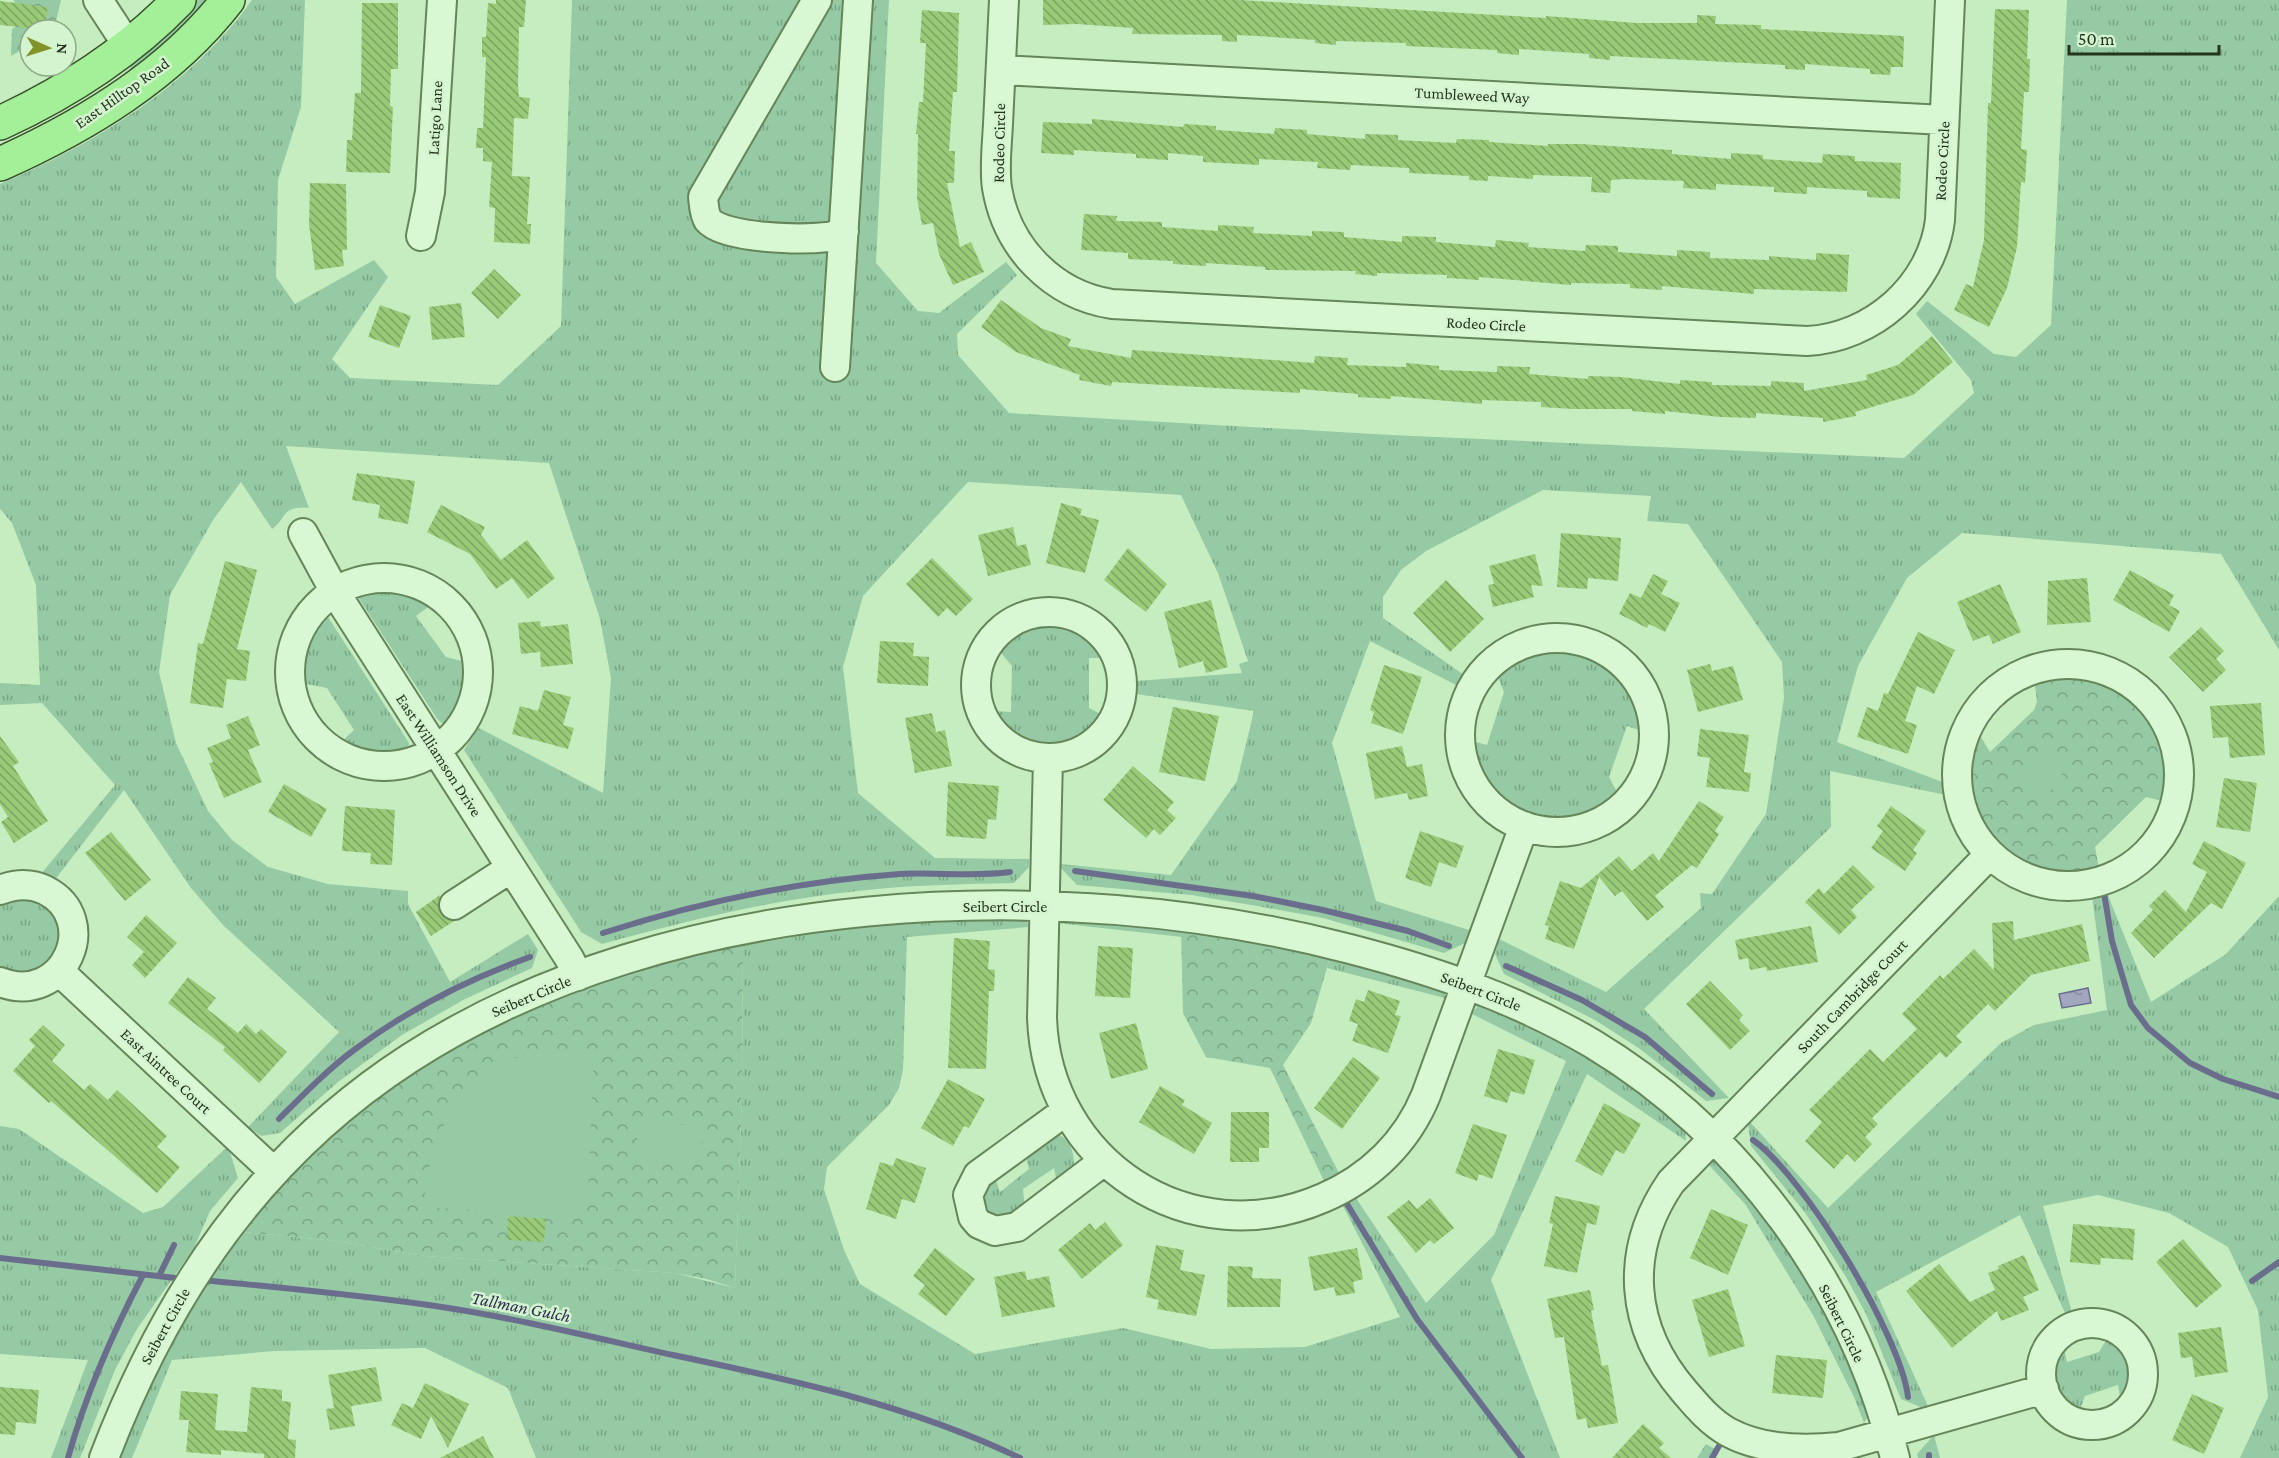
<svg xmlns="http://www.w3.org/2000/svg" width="2279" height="1458" viewBox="0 0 2279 1458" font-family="'Crimson Pro',serif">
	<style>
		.grass { fill: url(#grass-tufts) }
		.forest { fill: url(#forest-crowns) }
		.garden { fill: #95caa4 }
		.water { fill: url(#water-ripples); stroke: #6b6d8c; stroke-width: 1.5 }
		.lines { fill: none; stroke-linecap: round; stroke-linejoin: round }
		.stream { stroke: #6b6d8c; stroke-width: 6 }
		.building { fill: url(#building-back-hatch) }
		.minor-casing { stroke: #668559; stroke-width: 32 }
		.major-casing { stroke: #3a532d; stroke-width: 36 }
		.minor { stroke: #d8f8d3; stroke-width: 28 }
		.major { stroke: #a4f098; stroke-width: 33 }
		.labels { text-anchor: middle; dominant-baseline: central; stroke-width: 5; stroke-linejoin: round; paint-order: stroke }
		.street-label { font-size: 16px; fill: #25351d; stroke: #d4f4d0 }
		.water-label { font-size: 18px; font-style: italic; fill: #312c55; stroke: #d4f4d0 }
	</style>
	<defs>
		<pattern id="grass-tufts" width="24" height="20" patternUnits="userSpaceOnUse" patternTransform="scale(1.5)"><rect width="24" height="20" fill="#95caa4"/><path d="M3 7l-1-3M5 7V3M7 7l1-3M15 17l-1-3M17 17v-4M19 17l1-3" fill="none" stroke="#79a585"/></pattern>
		<pattern id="forest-crowns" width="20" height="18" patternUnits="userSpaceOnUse" patternTransform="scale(1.5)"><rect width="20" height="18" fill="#95caa4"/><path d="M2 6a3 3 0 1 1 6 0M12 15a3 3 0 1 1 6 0" fill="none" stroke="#79a585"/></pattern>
		<pattern id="water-ripples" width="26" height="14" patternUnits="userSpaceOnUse" patternTransform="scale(1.5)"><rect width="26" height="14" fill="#a3a6bf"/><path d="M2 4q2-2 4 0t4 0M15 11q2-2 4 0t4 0" fill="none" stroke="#85889b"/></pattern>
		<pattern id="building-back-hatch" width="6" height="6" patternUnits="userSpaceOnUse" patternTransform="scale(1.5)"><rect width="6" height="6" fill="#99ca77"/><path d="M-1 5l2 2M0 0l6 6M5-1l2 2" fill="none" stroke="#7da561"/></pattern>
	</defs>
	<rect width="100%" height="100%" fill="#c6edc0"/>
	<path class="grass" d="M194 0H210L157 54 128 73 136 56Z
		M252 0H305L301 107 278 180 276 277 295 304 374 260 388 277 332 359 350 378 498 385 561 326 572 0H889L876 263 918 311 939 313 1006 262 1017 275 957 334 958 355 1009 413 1391 435 1904 458 1974 393 1971 380 1916 314 1927 301 1994 354 2016 357 2051 325 2067 0H2279V650L2221 554 1962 533 1907 578 1858 666 1837 742 1945 783 1946 795 1830 771 1831 827 1644 1009 1729 1098 1706 1101 1640 1049 1595 1020 1504 974 1495 954 1499 939 1606 992 1701 908 1700 893 1712 894 1766 814 1784 698 1782 662 1688 524 1647 521 1651 496 1543 490 1426 551 1401 570 1383 597V618L1464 675 1458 686 1370 641 1332 743 1376 901 1469 930 1465 943 1444 953 1323 918 1257 906 1191 895 1077 885 1061 868V864L1171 875 1237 781 1254 711 1136 694V681L1242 673 1239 664 1248 661 1218 573 1181 495 968 482 863 596 843 667 858 793 935 858 1029 859V867L1014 883C962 884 910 885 858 891 771 900 686 921 602 944L581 932 576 924 464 750 479 728 603 793 611 678 600 619 549 463 286 446 309 508C281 505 287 519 272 529L241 482 213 520 170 595 159 672 176 743 208 811 232 840 268 867 328 884 408 891V904L450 982 528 934 538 950 532 968 465 999 402 1035 338 1082 280 1133 261 1136 248 1127 339 1032 223 925 191 888 124 790 54 881 40 875 115 785 42 703 0 705V683L40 685 36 585 12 523 0 509V184C93 145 193 84 252 0Z
		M379 587C396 588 420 591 431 605L416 616 446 657 469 663 466 692 451 722 442 723 438 720 358 597 364 589Z
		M324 616 328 617 409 743 407 752C389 761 361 755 343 746L340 743 354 730 327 688 301 683C298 667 309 622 324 616Z
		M1041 619C1069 619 1102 628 1109 658H1089V708L1108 718C1080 760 1023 762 993 720V711L1011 712 1012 666 997 648 998 643 1015 629Z
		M1550 645C1565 646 1581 647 1595 654 1620 665 1651 703 1645 732L1627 726 1609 777 1619 796C1609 805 1598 815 1585 819 1545 832 1500 816 1480 779 1474 766 1467 754 1469 740L1487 745 1504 692 1496 672 1498 667 1526 650Z
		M15 893 50 903 66 935 46 973H0V899Z
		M2107 893 2151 1002 2226 954 2279 896V1458H2240L2268 1397 2258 1310 2228 1247 2169 1213 2098 1195 2043 1206 2072 1313 2066 1315 2020 1215 1876 1292 1928 1406 1923 1408 1901 1399 1866 1314 1846 1277 1806 1214 1751 1146 1748 1123 1750 1122 1828 1208 2001 1043 2034 1025 2107 1010 2092 896Z
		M1025 917 1029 927 907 937 903 1070 899 1088 889 1105 827 1167 824 1189 844 1250 860 1284 975 1354 1123 1328 1211 1349 1305 1347 1400 1317 1343 1206 1356 1198 1426 1303 1494 1235 1566 1061 1472 1014 1479 1003 1521 1019 1612 1070 1685 1129 1686 1141 1587 1074 1491 1280 1560 1458H536L508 1388 425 1348 275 1351 172 1360 132 1458H118L172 1335 232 1241 244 1232 336 1241 425 1256 675 1273 735 1288 742 1092 743 945 862 926Z
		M1062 918 1181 929 1182 937 1057 923Z
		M1330 957 1381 969 1445 992V998L1327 968Z
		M0 1126 19 1129 143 1213 163 1207 226 1148 230 1152 238 1178 210 1211 194 1248 137 1329 115 1370 80 1458H51L88 1360 0 1354Z
		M1057 1134C1072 1139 1076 1158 1073 1172L1058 1187 1054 1168 1023 1189 1025 1211 1017 1218H984L978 1187 994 1175 1000 1192 1029 1169 1024 1151Z
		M1715 1161C1726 1165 1735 1182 1743 1191 1801 1257 1841 1332 1868 1416L1864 1423 1854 1397 1813 1315 1745 1204 1708 1164Z
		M2110 1334C2135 1350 2140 1376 2127 1402L2121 1403 2118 1385 2085 1396 2079 1412C2047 1402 2044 1374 2057 1347L2063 1344 2067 1362 2099 1352Z
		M1934 1435 1940 1458H1918L1917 1454Z
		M1706 1444 1719 1451 1716 1458H1697Z"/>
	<path class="forest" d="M14 0H61L54 30H30V45L11 56 12 29 17 26Z
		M2052 673C2065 673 2077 672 2089 674 2148 686 2178 747 2166 802L2146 797 2095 847 2100 874C2042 883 1984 862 1969 799 1964 775 1965 753 1978 732L1990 752 2034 710 2037 702 2034 678Z
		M1181 929 1330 957 1311 1023 1283 1065 1339 1173 1324 1181 1270 1068 1206 1057 1183 1013Z
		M743 945 742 1092 735 1288 706 1279 675 1273 425 1256 336 1241 244 1232V1224L309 1153 392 1085 505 1019 626 974Z"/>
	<path class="garden" d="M2043 751 2066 768 2050 792 2043 797 2014 776Z
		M562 1051 594 1054 588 1194H585L583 1207 577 1213 564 1212 565 1215 424 1207C428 1160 435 1130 465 1093 473 1084 481 1074 491 1068 513 1055 538 1053 562 1051Z
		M638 1122 703 1126 701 1160 636 1158Z"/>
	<path class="water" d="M2088 988 2091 1003 2062 1008 2059 994Z"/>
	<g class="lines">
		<path class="stream" d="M1075 871 1253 896 1323 910 1408 931 1449 946
			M2104 893 2112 941 2131 1005 2148 1028 2190 1063 2223 1079 2279 1097
			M603 933C700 902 799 881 900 874 936 872 975 877 1010 872
			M1506 966 1582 1000 1645 1037 1712 1094
			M279 1119C303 1095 327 1070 354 1050 406 1011 469 979 530 957
			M1753 1140C1804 1176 1901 1336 1908 1397
			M1347 1204 1417 1319 1522 1458
			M0 1258 184 1279
			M159 1276 174 1245
			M203 1280C283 1288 363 1295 442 1307 520 1319 596 1338 673 1355 792 1380 910 1405 1020 1458
			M2252 1281 2279 1262
			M68 1458C86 1393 112 1334 143 1275
			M1712 1458 1723 1439
			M1929 1458V1455"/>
	</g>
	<path class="building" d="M496 0H526L524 27H519L518 85 519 97 530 98 528 119 514 118 512 176 530 177 527 224H531L530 244 494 242 495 208 489 207 492 162 483 161V148H476L477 128H483L486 57H482V37H486L488 3 496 4Z
		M1043 0H1240L1546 18V16L1637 23H1697V15L1716 16 1715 24 1761 25V29L1904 36 1903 67H1891L1890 75 1870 74V69L1805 64V70L1785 69V65L1610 56V60L1589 58V54L1519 49V55L1497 53V50L1406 46V43L1336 41V45L1315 43V40L1257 36 1237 35V42L1222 41V35L1132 34 1133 28 1076 24 1043 25Z
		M0 1 48 7 44 30 0 25Z
		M362 3H398V69H391L390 106 393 107 390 173 346 172 347 140H352L355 93H361Z
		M1995 9 2029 10 2027 59H2030L2029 92H2024L2021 149 2027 150 2025 183 2021 182 2017 247 2007 288 1989 327 1954 310 1966 284 1973 287 1984 240 1988 103H1991Z
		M922 10 959 13 957 92H953L949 151H955L954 183H947L960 247 971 242 984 272 953 285 939 254 933 223 922 225 917 198 918 134H916L919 102H923L926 43H920Z
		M1092 119 1183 127 1184 124 1216 126V130L1274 134 1275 128 1307 130V134L1365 139V134L1398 135V140L1456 143 1457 139 1489 140V142L1548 146V144H1581L1672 150V154L1731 159V153L1763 155V159L1822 163 1823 154 1855 156V161L1901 163 1900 199 1867 197V191L1807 187V194L1774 192V187L1716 184V190L1683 188 1684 181 1624 179 1611 180 1610 193 1591 192 1592 177 1533 175V179L1488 176V181L1469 180V176L1409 173V168L1351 165 1350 170 1317 168 1318 162 1259 159V165L1203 162V156L1168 153V160L1136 158V154L1074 150V155L1041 153 1043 122 1092 124Z
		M310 183 346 184 347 250H342L344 266 315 270 309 224Z
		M1084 214 1117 216 1116 221 1162 222V227L1218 231V225L1254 227 1253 233 1312 236V231L1344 232V237L1402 242V236L1436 237V242L1495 247 1496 240 1529 243 1528 247 1585 251 1586 245 1618 246V252L1677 256V250L1710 252V258L1769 260V256L1816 260V253L1849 255 1847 292 1754 289V294L1662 286V290L1630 288V284L1571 283V285L1479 277V280L1447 278V275L1377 273V276L1355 274 1356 271 1265 270V267L1206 263V266L1173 264V261L1128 259V253L1081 250Z
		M494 269 521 295 498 319 471 293Z
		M1001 300 1041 328 1071 339 1068 346 1131 358 1132 350 1314 363 1315 356 1348 358 1347 365 1406 367V363L1439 366V370L1497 372V366L1530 367 1529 374 1588 379V376L1621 377 1680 384V380L1712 382V385L1771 386V381L1804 383V391L1867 380 1866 375 1898 365 1932 336 1953 362 1913 395 1855 412 1856 416 1823 422V418L1756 413V418L1720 417 1665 411V414L1632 411V409H1573L1541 407V402L1482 400V404L1391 396V399L1358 397V394L1300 389V393L1112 382 1111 386 1079 380 1080 375 1016 352 981 327Z
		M461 303 465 337 432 340 429 307Z
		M380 305 411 316 399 348 368 337Z
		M357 473 415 481 408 524 378 518 380 505 352 500Z
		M1061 503 1082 509 1080 515 1099 520 1085 573 1046 563Z
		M441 505 485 527 481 535 501 560 527 540 555 578 528 599 512 578 496 589 470 554 427 532Z
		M1013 527 1017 546 1026 544 1031 565 988 576 978 535Z
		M1561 533 1621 538 1618 581 1588 578 1587 589 1557 587Z
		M1128 548 1167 584 1146 612 1104 580Z
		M1535 554 1543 586 1531 585 1534 597 1493 607 1488 585 1494 584 1489 566Z
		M932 558 973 599 956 616 947 608 938 617 906 584Z
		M225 561 257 570 237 649 250 651 246 681 227 679 223 708 190 703 198 643 203 644Z
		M2130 570 2174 595 2169 605 2180 611 2169 632 2113 600Z
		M1653 574 1668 581 1661 594 1680 603 1665 632 1649 624 1647 628 1619 614 1630 593 1641 598Z
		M2087 578 2091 622 2047 625 2048 581Z
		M1446 580 1484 619 1450 652 1413 613Z
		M2000 584 2021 632 1993 644 1989 635 1973 641 1957 602Z
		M1211 600 1228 667 1206 673 1203 661 1179 668 1164 612Z
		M540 621 541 627 568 624 573 664 541 667 540 652 521 654 518 623Z
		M2201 627 2224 651 2216 659 2226 670 2203 692 2169 657Z
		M1918 632 1955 650 1934 694 1917 686 1905 721 1917 725 1908 754 1857 737 1867 707 1878 711 1884 693 1888 694Z
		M880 641 914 643 913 656 929 657 928 686 877 683Z
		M1710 664 1712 671 1733 666 1743 700 1698 712 1687 670Z
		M1384 665 1422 677 1403 734 1371 723 1374 712 1370 710Z
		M544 690 571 697 563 725 574 728 568 749 512 734 520 706 538 711Z
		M2261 703 2265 755 2230 758 2228 737 2213 738 2210 706Z
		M1173 707 1219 716 1205 781 1159 772Z
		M932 713 936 732 945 730 952 766 915 773 905 718Z
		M248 716 260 745 248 750 262 782 224 798 209 763 213 762 207 748 231 738 226 725Z
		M1700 729 1749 735 1744 772 1751 773 1749 792 1706 787 1710 758 1697 756Z
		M0 736 19 762 13 766 48 821 14 843 1 822 8 817 0 804Z
		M1402 746 1407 767 1422 764 1428 796 1409 800 1407 793 1375 799 1366 753Z
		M1133 766 1174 802 1167 810 1176 818 1160 835 1154 829 1146 838 1103 800Z
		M2224 778 2257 783 2250 832 2216 827Z
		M948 782 999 786 996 820 988 819 986 839 946 836Z
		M284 784 327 809 311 837 268 812Z
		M1699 801 1724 817 1715 831 1719 834 1697 868 1692 865 1655 896 1664 907 1647 921 1622 891 1615 896 1599 877 1574 949 1545 939 1549 926 1545 925 1560 881 1581 888 1619 856 1632 871 1653 853 1659 861Z
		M345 806 395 810 392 865 370 864 371 853 342 851Z
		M1891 806 1926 831 1913 850 1917 853 1905 871 1871 848 1883 831 1877 826Z
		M1420 831 1464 846 1456 868 1439 862 1431 887 1405 878Z
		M111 832 151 880 125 901 85 853Z
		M2204 841 2246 863 2222 909 2211 903 2154 958 2131 933 2153 910 2149 906 2165 890 2186 912 2207 872 2192 864Z
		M1853 865 1875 887 1851 910 1857 917 1839 935 1805 902 1819 888 1824 894Z
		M440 895 438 905 440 913 446 919 454 921 431 936 416 912Z
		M146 915 177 943 145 978 132 965 144 952 127 937Z
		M2013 921 2014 940 2082 924 2090 961 2031 975 1995 1011 1988 1004 1956 1036 1962 1042 1946 1058 1940 1052 1872 1118 1878 1124 1865 1137 1872 1144 1855 1162 1847 1154 1834 1169 1805 1141 1822 1122 1809 1110 1870 1049 1883 1062 1917 1029 1902 1014 1940 975 1943 979 1974 949 1994 970 1992 923Z
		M1811 926 1818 962 1767 971 1766 967 1750 970 1748 958 1739 960 1735 940Z
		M954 938 990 941 988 969 995 970 994 991H989L986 1069 948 1068Z
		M1098 946 1133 948 1130 998 1095 996Z
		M188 977 216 998 207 1009 238 1033 246 1024 256 1034 261 1029 287 1052 259 1083 223 1050 225 1047 168 1003Z
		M1710 981 1743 1015 1739 1020 1750 1031 1730 1050 1686 1004Z
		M1368 990 1400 1001 1395 1015 1401 1016 1388 1053 1352 1041 1358 1024 1349 1021 1356 999 1364 1002Z
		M1136 1023 1148 1069 1111 1079 1099 1033Z
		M43 1025 65 1045 52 1061 84 1090 90 1084 108 1100 117 1090 167 1136 157 1147 180 1167 157 1193 51 1101 49 1103 13 1071 35 1046 29 1040Z
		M1498 1049 1535 1060 1524 1095 1511 1091 1507 1103 1484 1096Z
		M1353 1057 1380 1078 1342 1129 1314 1108Z
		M948 1079 985 1099 969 1128 964 1126 953 1146 921 1128Z
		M1160 1086 1185 1100 1182 1105 1212 1123 1194 1154 1139 1122Z
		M1604 1103 1641 1124 1624 1154 1616 1150 1602 1176 1575 1161Z
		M1231 1112H1269V1148H1259V1162H1230Z
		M1473 1124 1507 1135 1492 1179 1479 1174 1477 1181 1455 1173Z
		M896 1158 926 1168 915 1203 902 1199 896 1219 866 1209 880 1162 893 1166Z
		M1555 1196 1600 1206 1596 1225 1587 1223 1577 1273 1544 1266 1553 1224 1549 1223Z
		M1430 1198 1454 1228 1434 1244 1430 1240 1416 1253 1387 1217 1409 1200 1417 1209Z
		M1711 1209 1748 1225 1728 1275 1690 1258Z
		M508 1216 546 1219 544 1242 507 1240Z
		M1105 1222 1123 1245 1082 1279 1058 1250 1090 1223 1095 1230Z
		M2073 1224 2135 1229 2133 1260 2101 1258 2100 1265 2070 1262Z
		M2183 1239 2222 1286 2196 1308 2156 1262Z
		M1156 1245 1184 1250 1180 1270 1205 1275 1196 1316 1157 1309 1159 1300 1146 1297Z
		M935 1248 975 1279 946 1316 918 1294 925 1285 913 1276Z
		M1357 1248 1363 1279 1353 1282 1355 1293 1336 1296 1334 1287 1314 1291 1308 1257Z
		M2024 1255 2039 1290 2023 1297 2029 1310 2001 1321 1997 1311 1952 1348 1906 1291 1939 1264 1970 1302 1995 1290 1988 1273 1999 1269 1998 1266Z
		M1228 1266 1253 1267 1252 1278 1281 1279 1280 1307H1227Z
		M1025 1271 1027 1280 1049 1276 1055 1307 1002 1317 994 1277Z
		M1728 1289 1745 1346 1709 1357 1692 1300Z
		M1590 1290 1594 1310 1591 1311 1602 1366 1608 1365 1618 1423 1588 1428 1586 1418 1577 1420 1564 1337 1555 1338 1547 1299Z
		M2221 1327 2228 1372 2195 1377 2192 1357 2181 1358 2178 1333Z
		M1776 1355 1827 1360 1823 1398 1772 1393Z
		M376 1367 382 1401 351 1406 355 1426 330 1430 326 1409 334 1408 328 1375Z
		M425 1383 469 1404 448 1448 431 1416 421 1439 391 1425 402 1403 413 1408Z
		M0 1387 39 1390 36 1424 16 1422 15 1435 0 1434Z
		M251 1387 282 1390V1401L291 1402 288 1439 296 1440 295 1458H264V1454L221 1450V1455L186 1452 189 1420H179L181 1391 218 1394 215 1430 247 1432Z
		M2192 1394 2224 1408 2204 1454 2172 1440Z
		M1643 1424 1664 1443 1659 1448 1671 1458H1612Z
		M483 1436 494 1458H440Z"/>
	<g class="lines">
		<g class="minor-casing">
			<path id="minor" d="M98 0 128 46
				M817 0 703 197C704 205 704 214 708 220 724 239 803 240 827 237 833 237 839 233 844 231
				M1004 0C1002 41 1000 83 998 124 997 145 994 168 997 188 1007 248 1053 295 1112 304L1807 341C1872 338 1932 286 1940 220L1950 0
				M1001 70 1944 120
				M421 236 430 192 442 0
				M835 367 858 0
				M303 533 335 592 569 958 578 976
				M290 672a94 94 0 1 1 188 0a94 94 0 1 1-188 0Z
				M976 685a73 73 0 1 1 146 0a73 73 0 1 1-146 0Z
				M1460 735a97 97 0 1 1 194 0a97 97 0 1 1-194 0Z
				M1957 775a111 111 0 1 1 222 0a111 111 0 1 1-222 0Z
				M1048 758 1042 1018C1047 1162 1189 1256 1323 1198 1370 1178 1407 1142 1426 1095L1524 826
				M1990 854 1671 1182C1623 1252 1630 1328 1684 1391 1697 1406 1710 1422 1728 1432 1761 1450 1801 1451 1839 1447L2044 1389
				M0 890C15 884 30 883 45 890 103 919 64 1007 0 982
				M454 905 511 868
				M59 971 274 1172
				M1066 1111 978 1175 968 1195 973 1217 979 1224 995 1231 1017 1227 1104 1161
				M2041 1374a51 51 0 1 1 102 0a51 51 0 1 1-102 0Z
				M104 1458C167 1293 260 1155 410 1058 670 890 1056 872 1350 949 1435 971 1517 999 1593 1044 1742 1134 1854 1289 1895 1458"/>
		</g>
		<g class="major-casing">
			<path id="major" d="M0 123C65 93 129 52 179 0
				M0 164C85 126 170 75 228 0"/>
		</g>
		<use href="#minor" class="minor"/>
		<use href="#major" class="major"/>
	</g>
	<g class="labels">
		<g class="street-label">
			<text transform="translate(122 93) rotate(-35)">East Hilltop Road</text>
			<text transform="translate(1472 95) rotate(3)">Tumbleweed Way</text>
			<text transform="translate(435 118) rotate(-87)">Latigo Lane</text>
			<text transform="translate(999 143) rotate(-89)">Rodeo Circle</text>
			<text transform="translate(1942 161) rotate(-87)">Rodeo Circle</text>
			<text transform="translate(1486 324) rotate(3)">Rodeo Circle</text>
			<text transform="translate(439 755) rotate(57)">East Williamson Drive</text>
			<text x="1005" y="906">Seibert Circle</text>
			<text transform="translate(1481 991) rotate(21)">Seibert Circle</text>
			<text transform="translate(531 996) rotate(-23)">Seibert Circle</text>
			<text transform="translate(1852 996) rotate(-46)">South Cambridge Court</text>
			<text transform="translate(166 1071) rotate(43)">East Aintree Court</text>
			<text transform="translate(1842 1323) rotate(64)">Seibert Circle</text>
			<text transform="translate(165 1326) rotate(-61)">Seibert Circle</text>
		</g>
		<g class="water-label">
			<text transform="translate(521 1307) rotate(11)">Tallman Gulch</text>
		</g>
	</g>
	<g transform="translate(48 48) rotate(93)"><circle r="28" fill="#d4f4d0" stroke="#8ea888" stroke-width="1.5"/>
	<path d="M0-4.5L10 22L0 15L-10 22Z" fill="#81932a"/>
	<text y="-9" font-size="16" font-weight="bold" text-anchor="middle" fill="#25351d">N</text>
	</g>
	<path d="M2069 45v9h150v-9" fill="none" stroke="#25351d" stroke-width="3"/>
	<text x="2078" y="45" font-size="18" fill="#25351d" stroke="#d4f4d0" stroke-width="4.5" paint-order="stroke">50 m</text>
</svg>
